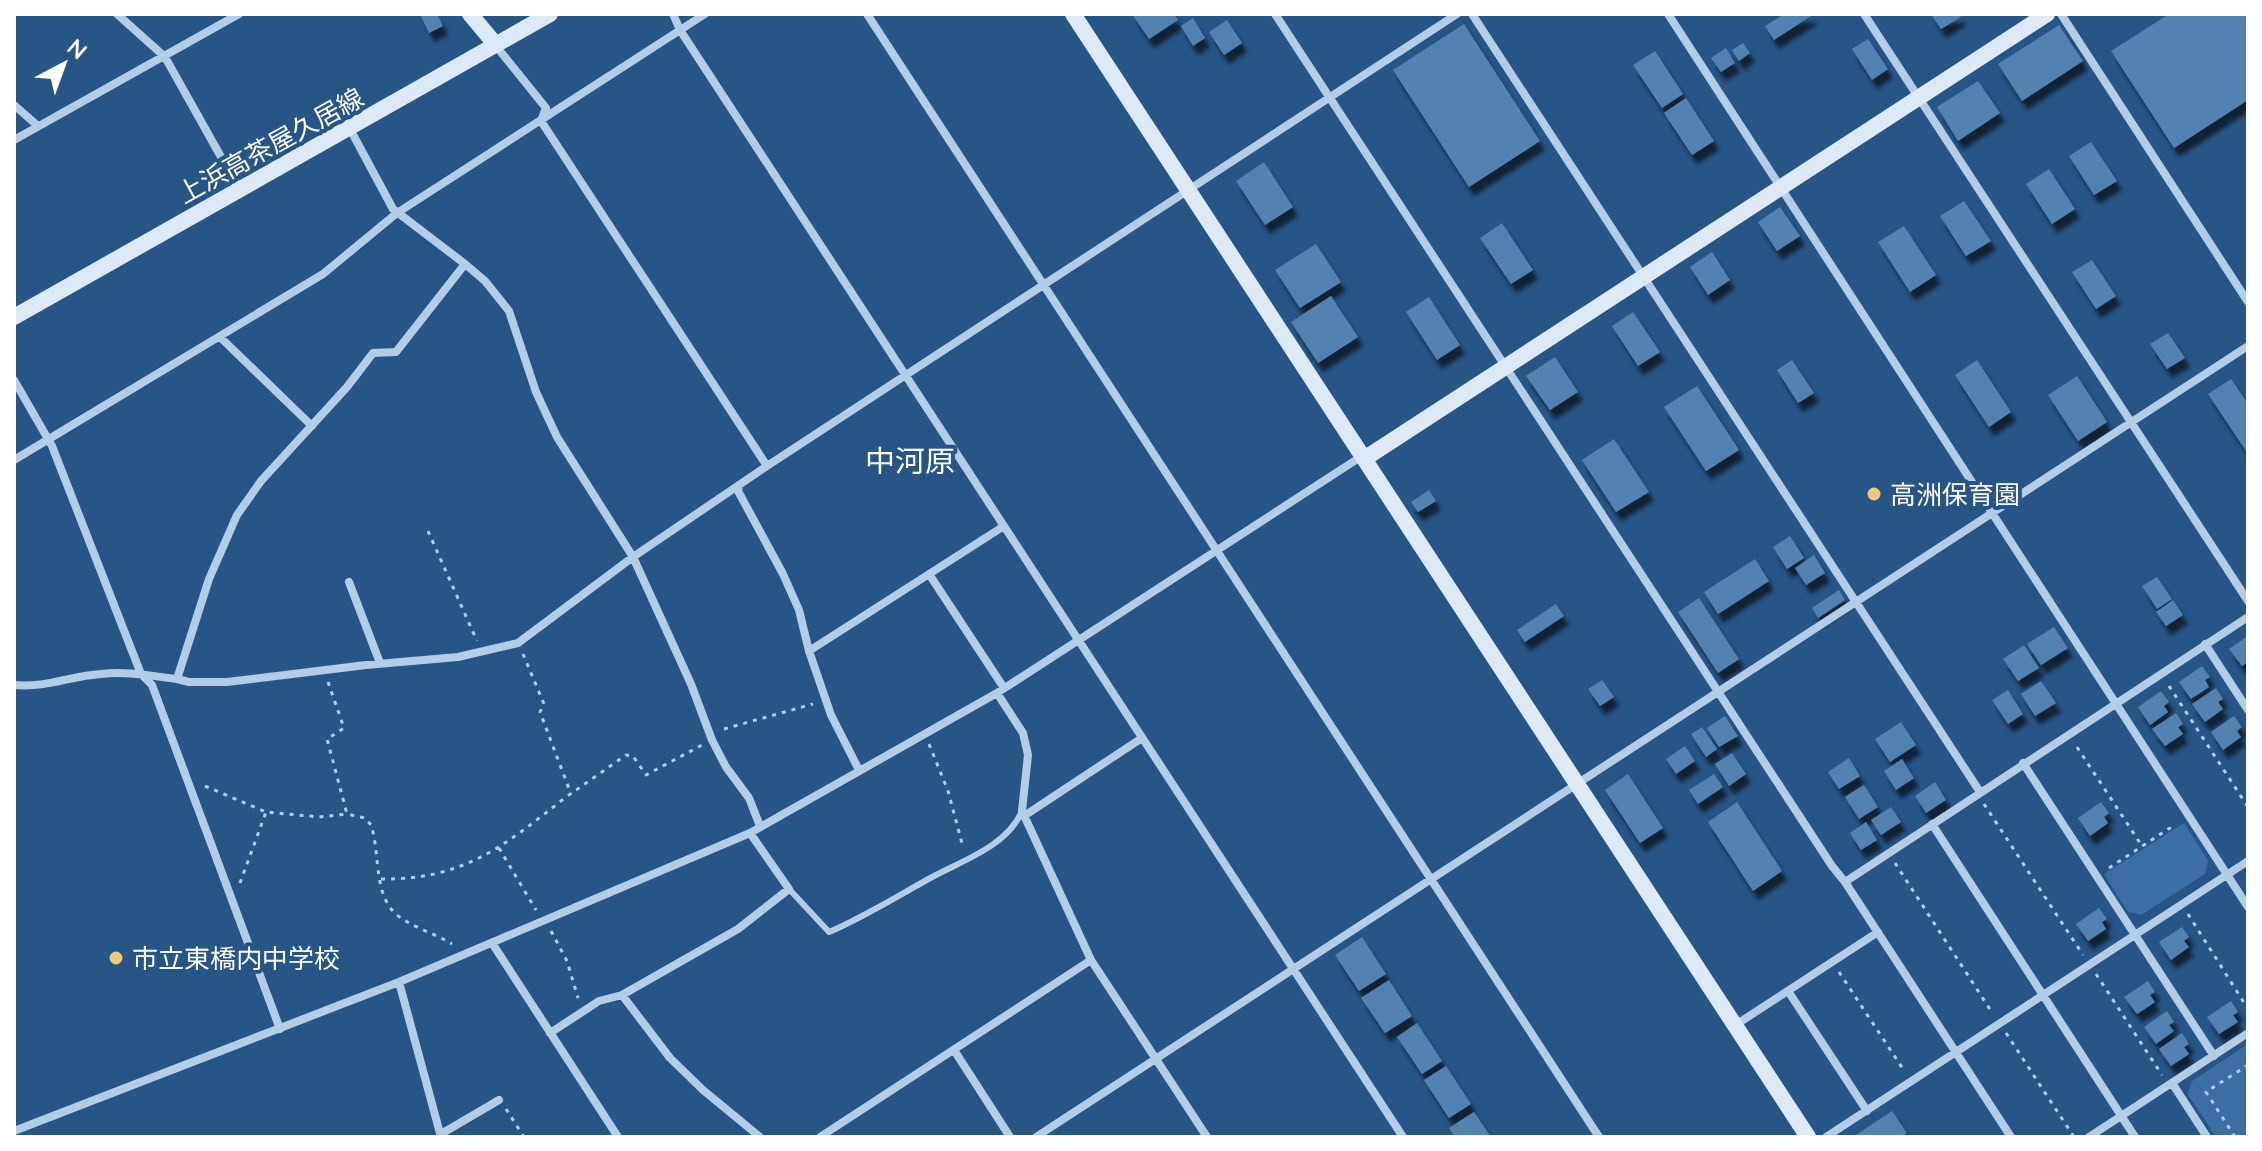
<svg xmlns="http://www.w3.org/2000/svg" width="2262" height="1151" viewBox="0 0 2262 1151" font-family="Lato,'Noto Sans JP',sans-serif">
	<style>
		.green { fill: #3b6fa3 }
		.building { fill: #5381b0; filter: url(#shadow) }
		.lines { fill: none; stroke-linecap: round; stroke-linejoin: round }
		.path { stroke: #b2cde8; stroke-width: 3; stroke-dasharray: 4 6; stroke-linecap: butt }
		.lane { stroke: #b2cde8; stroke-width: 6 }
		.street { stroke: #b2cde8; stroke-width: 8 }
		.secondary { stroke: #dce9f7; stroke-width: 16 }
		.poi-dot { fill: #f1c877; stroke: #275586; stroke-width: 3 }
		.labels { text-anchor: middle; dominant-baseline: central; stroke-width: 8; stroke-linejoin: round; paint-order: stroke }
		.street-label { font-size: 26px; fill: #fff; stroke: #275586 }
		.poi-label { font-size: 26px; fill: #fff; stroke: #275586; text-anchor: start }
		.quarter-label { font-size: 30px; fill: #fff; stroke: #275586 }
	</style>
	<defs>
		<filter id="shadow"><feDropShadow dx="5" dy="9" stdDeviation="2" flood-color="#0009"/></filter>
	</defs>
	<rect width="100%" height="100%" fill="#275586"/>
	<path class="green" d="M2184 823 2208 861 2205 874 2141 915 2128 912 2104 874Z
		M2248 1044V1137H2216L2188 1094 2192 1081Z"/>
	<path class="building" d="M420 14H437L443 26 429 33Z
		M1132 14H1174L1178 20 1149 39Z
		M1784 14H1814L1774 40 1765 26Z
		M1931 14H1959L1961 17 1941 29Z
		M2169 14H2246L2248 18V100L2174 148 2111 51Z
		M1193 18 1205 38 1193 46 1181 26Z
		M1227 20 1242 43 1224 55 1209 32Z
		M1464 24 1540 141 1469 187 1393 70Z
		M2059 25 2083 61 2022 101 1998 64Z
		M1868 39 1888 69 1872 80 1852 49Z
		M1743 43 1750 53 1739 61 1732 50Z
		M1726 48 1735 63 1721 72 1711 58Z
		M1655 51 1683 94 1662 108 1633 65Z
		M1978 81 2000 113 1958 141 1937 107Z
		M1686 98 1714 141 1692 155 1664 113Z
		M2091 142 2117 181 2094 195 2069 156Z
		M1264 162 1293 207 1265 225 1236 181Z
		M2049 169 2075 209 2052 224 2026 184Z
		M1964 201 1991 241 1966 256 1940 216Z
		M1780 207 1800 236 1777 251 1758 222Z
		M1502 223 1533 270 1511 284 1480 238Z
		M1904 226 1936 275 1910 292 1878 242Z
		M1316 244 1341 282 1300 308 1275 270Z
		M1712 252 1730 280 1708 295 1690 267Z
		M2092 260 2116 296 2096 309 2072 272Z
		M1331 296 1358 337 1318 363 1291 322Z
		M1429 297 1460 345 1437 360 1406 312Z
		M1633 312 1660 352 1638 366 1612 326Z
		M2168 333 2185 358 2167 369 2150 344Z
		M1555 357 1578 392 1550 410 1526 376Z
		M1792 360 1814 393 1798 403 1777 370Z
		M1977 360 2011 412 1989 427 1955 375Z
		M2077 376 2107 422 2078 441 2048 395Z
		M2231 379 2248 404V454L2208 394Z
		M1697 386 1739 450 1706 471 1664 407Z
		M1614 439 1649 492 1616 512 1582 460Z
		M1429 490 1436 501 1418 512 1411 502Z
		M1790 536 1804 558 1787 569 1773 547Z
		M1814 555 1825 573 1806 585 1795 568Z
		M1755 559 1769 581 1718 614 1704 592Z
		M2157 577 2172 599 2157 609 2142 586Z
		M1839 590 1845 600 1818 618 1812 608Z
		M1699 598 1739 659 1718 673 1678 612Z
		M2173 600 2183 615 2166 626 2156 612Z
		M1556 604 1564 616 1525 642 1517 630Z
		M2054 627 2068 648 2041 665 2027 644Z
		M2248 636V662L2242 666 2229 649Z
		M2024 645 2039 668 2018 681 2003 659Z
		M2202 666 2210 677 2205 680 2209 687 2191 699 2179 682Z
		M1602 680 1614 697 1600 706 1588 689Z
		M2041 681 2056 703 2035 716 2021 694Z
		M2216 688 2223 699 2218 702 2223 709 2205 722 2192 704Z
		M2008 690 2023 714 2008 724 1992 700Z
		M2161 691 2169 702 2164 706 2168 712 2150 725 2138 707Z
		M2176 713 2183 724 2178 727 2183 734 2165 746 2152 729Z
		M1725 716 1738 736 1719 747 1707 728Z
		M2234 716 2242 727 2237 731 2241 737 2223 750 2211 732Z
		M1901 722 1916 745 1890 762 1875 739Z
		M1702 727 1717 749 1706 757 1691 734Z
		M1685 746 1695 761 1676 774 1666 759Z
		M1732 753 1746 774 1729 786 1715 764Z
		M1849 758 1860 776 1839 789 1828 772Z
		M1902 759 1914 778 1896 790 1884 771Z
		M1628 774 1663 828 1640 843 1605 790Z
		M1714 774 1723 787 1698 804 1689 790Z
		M1935 782 1946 800 1926 813 1915 796Z
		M1864 785 1878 807 1859 819 1845 797Z
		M1737 802 1782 871 1753 891 1708 822Z
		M2101 802 2109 813 2104 817 2108 823 2090 836 2078 818Z
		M1891 807 1901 822 1881 835 1871 820Z
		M1866 822 1877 840 1861 850 1850 833Z
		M2099 908 2107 919 2102 922 2106 929 2088 941 2076 924Z
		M2182 927 2189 937 2184 941 2189 947 2171 960 2159 942Z
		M1362 937 1386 974 1359 991 1335 955Z
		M1389 980 1412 1016 1385 1033 1361 998Z
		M2148 981 2155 992 2150 995 2155 1002 2137 1014 2124 997Z
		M2231 1001 2238 1012 2233 1015 2238 1022 2219 1034 2207 1017Z
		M2167 1011 2174 1022 2169 1025 2174 1031 2156 1044 2144 1027Z
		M1417 1023 1442 1061 1422 1074 1397 1037Z
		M2182 1033 2189 1044 2184 1047 2189 1054 2171 1066 2159 1049Z
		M1446 1066 1471 1104 1449 1118 1424 1080Z
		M1892 1111 1907 1133 1902 1137H1857L1856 1135Z
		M1474 1112 1491 1137H1455L1449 1128Z"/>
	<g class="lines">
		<path class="path" d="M428 531 477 641
			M523 654 544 704 540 712 571 794
			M328 682 344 728 327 739 347 814 365 818 371 825C381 855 372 899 401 918 417 929 436 934 452 944
			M2169 686 2248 807
			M724 729 813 704
			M929 744 948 791 963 847
			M2077 747 2142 846
			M205 786 266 812 319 817 347 814
			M1984 804 2083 955
			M499 848 536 910
			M1895 863 1993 1014
			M2109 868 2176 824
			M381 879C464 880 504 846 566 797 586 783 606 769 626 755L633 756 646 775 702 745
			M240 883 266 812
			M2188 914 2248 1009
			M551 931 567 961 578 998
			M1839 972 1903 1069
			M2096 974 2162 1075
			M2006 1033 2074 1137
			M506 1109 524 1137
			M2235 1137 2206 1092 2248 1065"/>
		<path class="lane" d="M789 889 829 932C866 916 899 895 934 876 964 860 1008 845 1022 811"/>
		<path class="street" d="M117 14 165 57 239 189
			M673 14 680 30 1403 1137
			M867 14 1599 1137
			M1275 14 1832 866 1845 882
			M1472 14 1980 792
			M1668 14 2248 907
			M1864 14 2248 601
			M2061 14 2248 302
			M496 46 546 108 541 121 767 466
			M14 105 38 126
			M350 129 393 209 465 264
			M14 140 239 14
			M220 337 312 426
			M14 380 52 446 141 674 152 685 280 1029
			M14 460 323 274 397 213 705 14
			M739 485 738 491 783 574 799 610 809 651 831 715 859 770
			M929 574 1004 688
			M349 582 380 663
			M2205 644 2248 710
			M809 651 1004 526
			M14 685C47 688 70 676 101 674 127 671 151 676 177 679
			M997 693 1023 733 1028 755 1022 811 1091 960 1207 1137
			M2023 763 2214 1056
			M1024 816 1142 738
			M1932 824 2135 1137
			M760 826 749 798 726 767 712 740 691 684 633 557 557 437 536 392 509 311 485 281 465 264 396 352 373 353 347 387 261 481 237 515 209 579 177 679 189 682H227L366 665 458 657 518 643 633 557 767 466 1457 14
			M492 943 618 1137
			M399 982 441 1137
			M1788 991 1867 1111
			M622 995 670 1058 703 1090 760 1137
			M1734 1026 1878 932
			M550 1033 599 1001 622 995 738 929 789 889 750 833
			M954 1050 1010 1137
			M2172 1083 2207 1137
			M14 1131 399 982 750 833 997 693 1362 456
			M441 1134 499 1100
			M820 1137 1091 960
			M1036 1137 2248 346
			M1826 1137 2248 861
			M2011 1137 1845 882 2248 617
			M2089 1137 2248 1033"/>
		<path class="secondary" d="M470 14 496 45
			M1073 14 1808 1137
			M14 317 550 14
			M1364 459 2047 14"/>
	</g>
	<g class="poi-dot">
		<circle cx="1874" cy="494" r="8"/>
		<circle cx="116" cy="958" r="8"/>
	</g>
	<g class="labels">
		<g class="street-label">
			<text transform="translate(270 145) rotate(-29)">上浜高茶屋久居線</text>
		</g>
		<g class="poi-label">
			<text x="1890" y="494">高洲保育園</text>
			<text x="132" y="958">市立東橋内中学校</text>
		</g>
		<g class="quarter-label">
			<text x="910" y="460">中河原</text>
		</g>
	</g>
	<rect width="2262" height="1151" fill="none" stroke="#ffffff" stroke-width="32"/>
	<g transform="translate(64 64) rotate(41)" stroke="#275586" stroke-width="6" paint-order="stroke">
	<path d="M0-6L14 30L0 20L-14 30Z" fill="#ffffff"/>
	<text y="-12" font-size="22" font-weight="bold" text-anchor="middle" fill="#ffffff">N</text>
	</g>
</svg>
